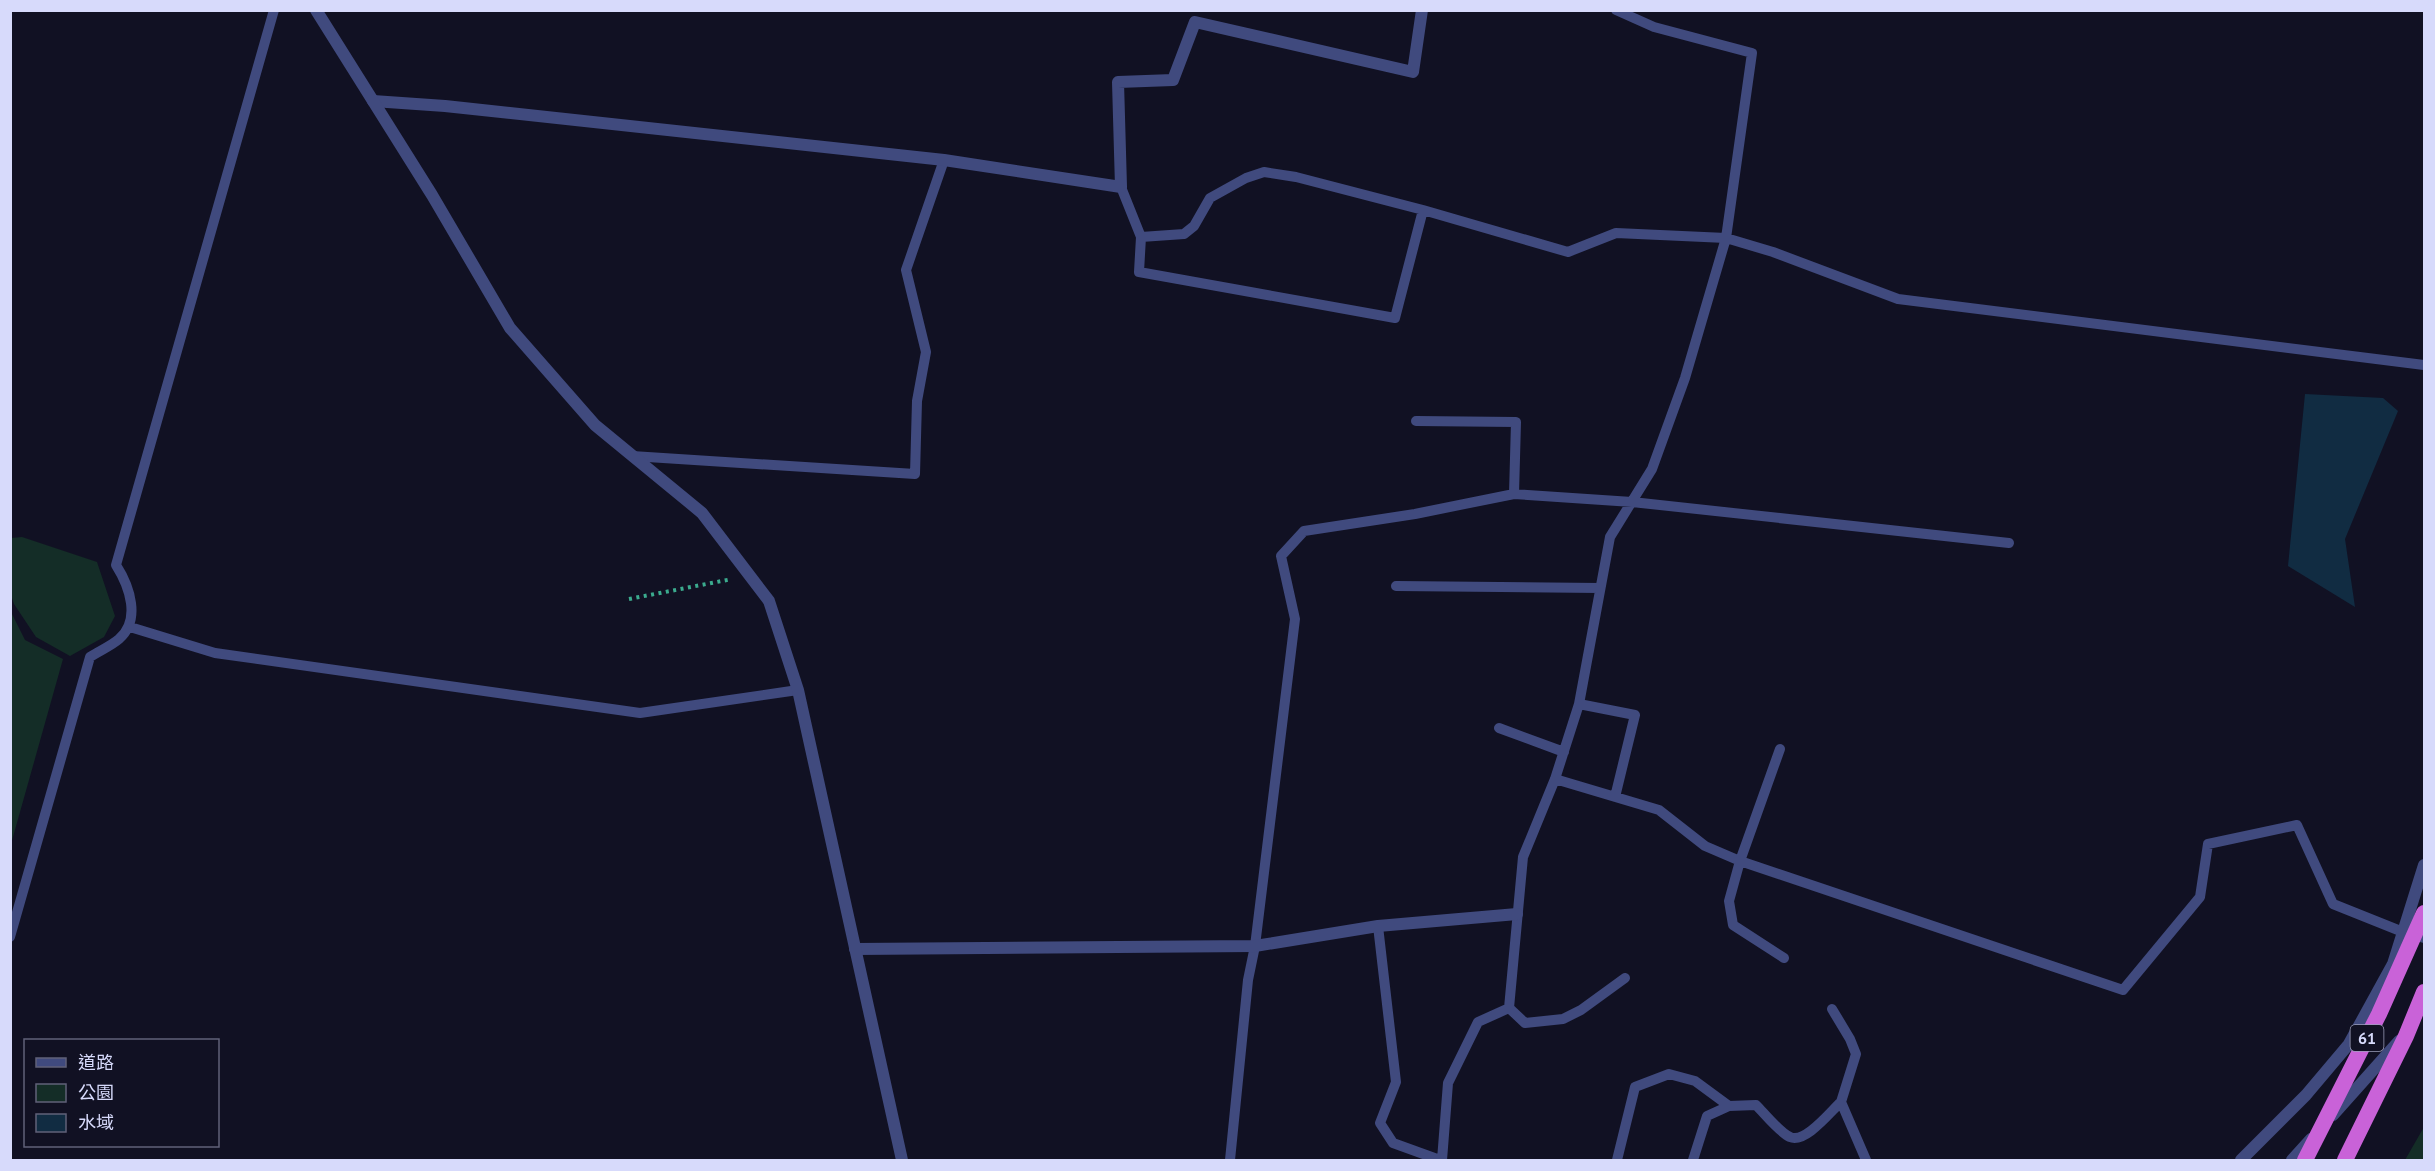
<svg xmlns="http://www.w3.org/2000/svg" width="2435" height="1171" viewBox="0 0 2435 1171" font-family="'PT Sans','Noto Sans TC',sans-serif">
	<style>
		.green { fill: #142d27 }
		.water { fill: #112c42 }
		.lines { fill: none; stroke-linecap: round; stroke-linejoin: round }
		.path { stroke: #3bab8e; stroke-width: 4; stroke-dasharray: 3 4.5; stroke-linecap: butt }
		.service { stroke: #404a7e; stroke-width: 10 }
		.minor { stroke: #404a7e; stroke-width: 12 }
		.tertiary { stroke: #404a7e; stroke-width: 12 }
		.trunk-bridge { stroke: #c962d8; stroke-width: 16 }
		.labels { text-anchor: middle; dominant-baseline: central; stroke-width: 4.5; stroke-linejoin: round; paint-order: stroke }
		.shield { fill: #111123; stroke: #9c9eba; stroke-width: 1.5 }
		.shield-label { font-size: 16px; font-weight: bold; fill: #d7dafb }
	</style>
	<rect width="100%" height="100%" fill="#111123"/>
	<path class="green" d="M22 537 97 562 115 616 104 637 70 656 36 637 14 604 11 595V538Z
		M11 612 25 640 63 659 11 844Z
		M2424 1127V1160H2405Z"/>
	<path class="water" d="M2305 394 2383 398 2398 411 2345 539 2355 607 2288 566Z"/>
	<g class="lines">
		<path class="path" d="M629 599 732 579"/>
		<path class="service" d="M1121 187 1141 237 1184 234 1194 226 1210 198 1246 178 1264 172 1296 177 1423 210 1568 252 1616 233 1726 238 1773 252 1898 299 2424 365
			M1141 237 1139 272 1395 318 1423 210
			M1416 421 1516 422 1514 494
			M632 456 915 474 917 401 926 352 906 270 944 160
			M1396 586 1600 588
			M130 627 215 653 640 713 798 690
			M1579 704 1635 715 1615 797
			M1499 728 1564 752
			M1780 749 1740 861 1729 901 1733 925 1784 958
			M1555 779 1659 810 1705 846 1740 861 2123 990 2200 897 2208 844 2297 825 2333 904 2403 932 2424 938
			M1378 926 1396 1082 1380 1123 1393 1143 1440 1160
			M10 937 90 657C99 651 111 646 119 639 141 620 130 587 116 565L274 10
			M1509 1008 1525 1023 1563 1019 1581 1010 1625 978
			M1832 1009 1850 1039 1856 1054 1841 1102
			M1230 1160 1248 980 1255 946 1295 619 1281 556 1304 531 1415 514 1514 494 1632 502 2009 543
			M1442 1160 1448 1083 1478 1022 1509 1008 1523 857 1555 779 1579 704 1610 537 1652 469 1685 378 1726 238 1752 53 1654 27 1616 10
			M1617 1160 1635 1087 1669 1074 1695 1081 1729 1106 1756 1105C1764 1113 1780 1133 1790 1137 1805 1144 1830 1112 1841 1102L1866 1160
			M1693 1160 1707 1116 1729 1106"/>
		<path class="minor" d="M373 101 445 106 944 160 1121 187 1118 82 1173 80 1195 22 1413 72 1422 10
			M855 949 1255 946 1378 926 1517 914"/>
		<path class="tertiary" d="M316 10 432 195 510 328 595 425 702 513 769 601 798 690 902 1160
			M2333 1115 2399 1041
			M2241 1160 2306 1095 2349 1044 2393 964 2424 865
			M2292 1160 2311 1139"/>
		<path class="trunk-bridge" d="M2305 1160 2379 1014 2424 913
			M2345 1160 2406 1036 2424 992"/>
	</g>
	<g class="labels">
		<rect class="shield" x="2350.5" y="1025" width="33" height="26" rx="4.5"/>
		<g class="shield-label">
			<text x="2367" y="1038">61</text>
		</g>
	</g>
	<rect width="2435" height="1171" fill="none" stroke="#d7dafb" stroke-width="24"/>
	<rect x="24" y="1039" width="195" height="108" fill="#111123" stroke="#606179" stroke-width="1.5"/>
	<rect x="36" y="1058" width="30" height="9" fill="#404a7e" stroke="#606179" stroke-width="1.5"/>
	<text x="78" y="1069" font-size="18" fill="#d7dafb">道路</text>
	<rect x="36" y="1084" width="30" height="18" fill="#142d27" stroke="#606179" stroke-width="1.5"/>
	<text x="78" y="1099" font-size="18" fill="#d7dafb">公園</text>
	<rect x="36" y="1114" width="30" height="18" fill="#112c42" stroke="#606179" stroke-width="1.5"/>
	<text x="78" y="1129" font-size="18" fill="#d7dafb">水域</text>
</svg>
